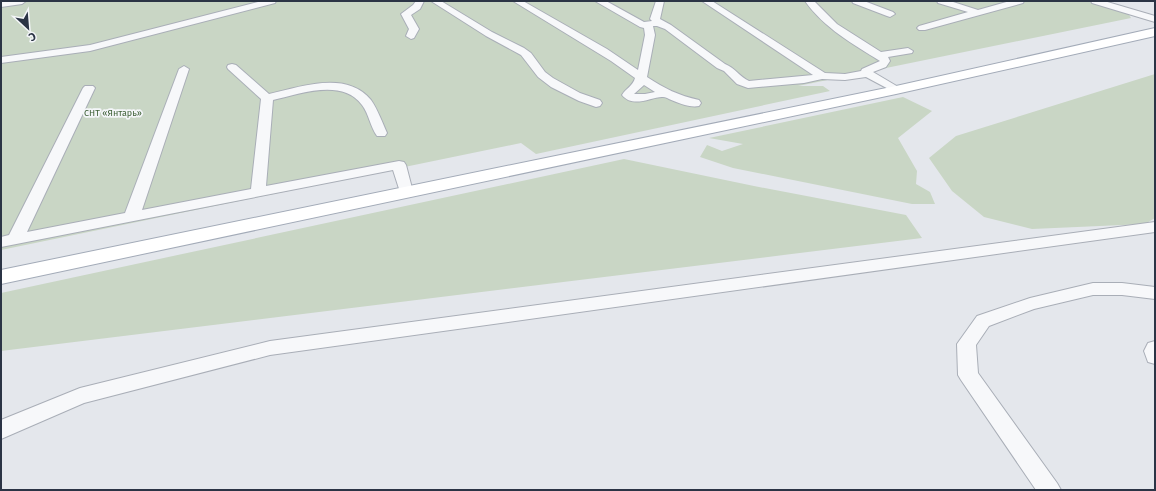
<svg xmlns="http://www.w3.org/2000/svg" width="1156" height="491" viewBox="0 0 1156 491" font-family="'Fira Sans',sans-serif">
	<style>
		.green { fill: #c9d6c5 }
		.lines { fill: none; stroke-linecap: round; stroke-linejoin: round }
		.minor-casing { stroke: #a9aeb7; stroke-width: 2 }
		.major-casing { stroke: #a3abb8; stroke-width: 2 }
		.minor { fill: #f7f8fa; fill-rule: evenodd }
		.major { fill: #fff; fill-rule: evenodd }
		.labels { text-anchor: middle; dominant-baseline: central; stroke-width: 3.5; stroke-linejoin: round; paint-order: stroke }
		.far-park-label { font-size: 9px; fill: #3f6138; stroke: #f4f6f9 }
	</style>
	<rect width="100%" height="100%" fill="#e4e7ec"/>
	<path class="green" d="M1 1H1086L1128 13 1131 18 798 86H823L830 91 536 154 521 143 1 250Z
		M1155 74V218L1145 224 1032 229 984 217 952 191 929 158 956 136Z
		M903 97 932 111 898 138 917 171 916 184 930 192 935 204H912L733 168 700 157 707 145 722 151 743 144 709 138Z
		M624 159 754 186 906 215 922 238 1 351V293Z"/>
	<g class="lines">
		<g class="minor-casing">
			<path id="minor" d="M1 1H26L22 4 1 7Z
				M262 1H276L275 3 90 51 1 63V57L90 45Z
				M416 1H424L420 9 411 15 419 29 414 38 411 39 406 36 409 29 401 14 413 5Z
				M431 1H441L492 32 524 48 531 53 545 72 553 78 580 93 600 100 602 103 600 106 596 107 579 101 551 87 538 77 521 55 486 36Z
				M513 1H523L607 49 638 70 645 35 644 28 640 27 595 1H606L644 22 652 21 650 19 656 1H664L660 19 671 25 725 64C735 68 740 77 749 81L813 75 702 1H712L825 73 845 74 861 71 862 69 880 61C853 44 824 28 805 1H814L837 24 881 52 908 48 913 51 912 53 888 57 890 61 886 67 873 72 900 88 902 90 900 92 896 93 866 77 845 80 822 79 804 83 748 88 737 84 724 71 717 68 665 29 657 26H653L655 35 647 77C664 88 679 96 699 100L701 103 699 106C690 108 678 103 669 99 667 98 666 97 663 97 653 96 633 109 622 95 626 88 633 86 635 78L611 61ZM644 85 655 92 645 94H634Z
				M852 1H864L893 12 895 14 890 17 887 16 853 3Z
				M937 1H950L978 10 1010 1H1024L1023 3 925 30H919L917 28 919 26 968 12 938 3Z
				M1091 1H1104L1155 16V22L1092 3Z
				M232 64 236 65 269 94C301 87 346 70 371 100 378 110 382 122 387 133L385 136H377C370 126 369 114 362 105 342 78 300 94 273 100L266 186 399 161 404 162 406 165 413 192 411 195 406 196 401 195 393 170 1 247V237L9 235 83 88 85 86H93L95 88 27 232 125 213 179 69 184 66 189 69 142 210 251 189 261 99 228 69 227 67 228 65Z
				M1155 222V232L270 355 84 403 1 439V420L80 388 270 341Z
				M1093 283H1122L1155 287V299L1122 295H1093L1034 309 989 326 976 345 978 373 1057 483 1061 490H1036L961 380 958 375 957 344 977 316 1030 298Z
				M1155 341V364L1148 362 1144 351 1148 343Z"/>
		</g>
		<g class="major-casing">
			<path id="major" d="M1155 28V36L896 94 1 284V270L896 86Z"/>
		</g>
		<use href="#minor" class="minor"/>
		<use href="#major" class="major"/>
	</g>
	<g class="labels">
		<g class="far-park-label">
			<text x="113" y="113">СНТ «Янтарь»</text>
		</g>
	</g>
	<rect width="1156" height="491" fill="none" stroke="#2b3445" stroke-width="4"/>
	<g transform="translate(28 28) rotate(154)" stroke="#f4f6f9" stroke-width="3" paint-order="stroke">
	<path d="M0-3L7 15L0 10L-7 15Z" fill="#2b3445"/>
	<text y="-6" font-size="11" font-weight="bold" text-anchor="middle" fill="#2b3445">С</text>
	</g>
</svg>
